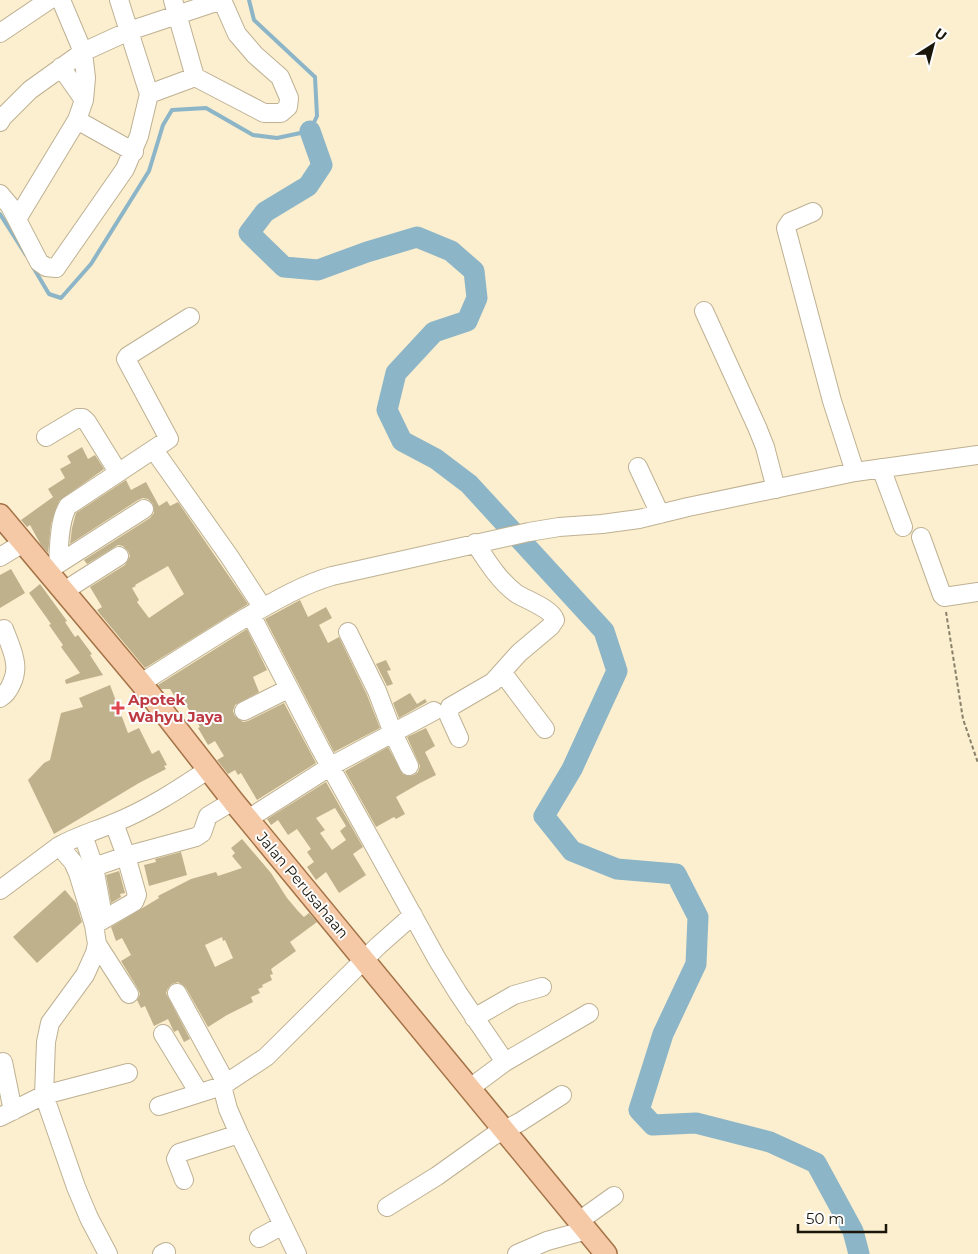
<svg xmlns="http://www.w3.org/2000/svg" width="978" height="1254" viewBox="0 0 978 1254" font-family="Montserrat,sans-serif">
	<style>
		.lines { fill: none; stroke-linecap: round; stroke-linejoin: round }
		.stream { stroke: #8cb5c7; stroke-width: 4 }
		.river { stroke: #8cb5c7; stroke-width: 21 }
		.building { fill: #c0b18d; fill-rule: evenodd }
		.minor-casing { stroke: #beb193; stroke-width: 20 }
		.major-casing { stroke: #a57348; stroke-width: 24 }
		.path { stroke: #88806a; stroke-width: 2; stroke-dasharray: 4 2.5; stroke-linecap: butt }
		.minor { stroke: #fff; stroke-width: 18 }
		.major { stroke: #f6c9a6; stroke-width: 21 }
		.health-dot { fill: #e0444e; stroke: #fdfdfd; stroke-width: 2 }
		.labels { text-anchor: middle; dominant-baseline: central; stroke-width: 4; stroke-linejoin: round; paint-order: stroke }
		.health-label { font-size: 15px; font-weight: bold; fill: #be3a42; stroke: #fdfdfd; text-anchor: start }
		.street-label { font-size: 15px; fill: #1a160a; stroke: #fdfdfd }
	</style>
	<rect width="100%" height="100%" fill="#fcefcf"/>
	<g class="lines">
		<path class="stream" d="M0 214 26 255
			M33 267 49 294 61 298 91 264 149 171 163 125 172 110 206 108 253 135 277 138 310 131 317 116 315 77 254 20 249 0"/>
		<path class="river" d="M310 131 322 165 308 186 265 212 249 233 284 267 318 270 367 252 417 237 451 251 474 271 477 298 467 321 434 332 396 373 387 410 402 441 436 459 469 484 604 631 617 671 572 769 544 816 572 851 617 869 676 874 698 917 696 964 663 1034 639 1110 653 1125 696 1123 770 1142 816 1163 853 1231 859 1254"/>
	</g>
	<path class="building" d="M82 447 88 459 95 455 104 469 59 501 51 524 48 553 41 545 30 525 27 527 21 520 53 497 48 489 65 478 60 469 71 463 67 456Z
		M126 480 131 490 146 482 159 506 167 501 170 506 178 502 248 604 145 668 100 614 97 610 102 607 90 587 125 565 130 556 128 551 123 546 118 545 87 564 84 560 150 518 154 513 153 504 148 499 143 498 138 500 70 544 72 528 76 513ZM168 566 184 594 149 618 137 602 139 600 132 588 136 586 135 585Z
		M11 569 25 593 0 608V575Z
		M40 584 67 621 65 622 75 637 78 635 92 654 90 655 103 675 66 684 65 680 80 673 61 647 63 645 49 625 51 624 29 593Z
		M300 600 308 617 326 607 332 618 319 625 328 643 339 637 367 695 380 728 334 752 265 619Z
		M247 629 267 670 253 677 259 692 235 705 233 711 235 716 243 722 248 721 284 703 316 763 257 800 241 773 238 775 235 770 228 774 217 760 224 756 215 741 208 745 198 728 200 727 184 702 180 705 170 689H161L158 685Z
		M386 660 391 670 387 671 393 684 387 686 376 664Z
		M110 685 128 733 139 728 152 754 159 750 167 765 164 766 166 769 139 783 54 834 28 780 44 763 50 760 61 713 83 707 79 698Z
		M410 693 417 704 425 699 427 702 399 718 393 703Z
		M426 728 435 746 425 752 436 775 420 783 396 797 405 814 396 819 394 817 376 827 345 771 388 747 403 774 408 776 414 775 418 772 420 766 407 737Z
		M326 782 363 847 353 854 366 875 339 893 326 872 316 880 307 867 314 862 307 852 311 849 297 829 288 835 278 820 271 825 267 819ZM335 808 346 826 340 831 346 840 332 850 320 833 325 830 316 818Z
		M242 839 271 873 287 898 298 911 304 917 309 913 317 922 290 942 296 951 271 969 273 974 270 975 272 980 262 985 263 987 258 989 260 993 251 997 253 1002 227 1015 208 1027 186 988 178 982 172 984 168 988 166 993 190 1039 184 1042 178 1030 174 1032 168 1019 154 1026 145 1006 141 1008 137 1000 140 994 138 989 121 961 131 955 122 938 116 941 111 927 159 898 158 896 191 879 216 872 218 876 242 868 232 856 235 853 231 848ZM222 937 223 941 225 940 233 958 215 967 205 945Z
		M181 852 187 875 149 886 144 865 156 862 155 859Z
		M119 871 125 893 120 894 121 897 111 903 106 875Z
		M65 890 76 903 82 922 37 963 13 937Z"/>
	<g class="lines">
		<g class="minor-casing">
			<path id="minor" d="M119 0 149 94 195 77 173 0
				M0 33 49 0
				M61 67 84 100
				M195 77 264 113H281L288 107 289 98 280 77 255 55 237 34 222 0
				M77 120 134 152
				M0 122 2 118 30 90 83 52 129 31 222 0
				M0 194 10 206 39 262 46 267 56 268 125 169 139 136 149 94
				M813 212 790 222 786 228 832 401 855 472
				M17 219 77 120 84 100 86 78 83 52 61 0
				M704 311 757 427 765 447 776 489
				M46 437 78 418H83L87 422 118 472
				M154 450 229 556 263 608
				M638 467 660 514
				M881 468 903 527
				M921 537 942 595 944 597 978 592
				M0 557 23 543
				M58 564 144 509
				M46 571 58 564C59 548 59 520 68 506L169 439 126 359 128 356 190 317
				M64 591 119 556
				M251 615 320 748 437 959 458 993 505 1062 470 1088
				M348 632 377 691 393 733 409 766
				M502 672 545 729
				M141 683C176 661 210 639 245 618 273 602 301 585 332 576L529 532 559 527 602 524 639 519 688 507 855 472 978 455
				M0 698C10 692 17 675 15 663 14 652 8 640 4 629
				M244 711 288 689
				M459 738 449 716 450 707 493 682 519 653 551 626 555 620C552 609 527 600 517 594 499 581 487 561 475 543
				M248 819 331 766 434 711
				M83 835 94 867
				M59 846 73 862 78 873 94 925 97 944 95 953 85 975 50 1023 46 1042 44 1095 76 1187 89 1218 108 1254
				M0 890 59 846C77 836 95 831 114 823 147 810 179 789 209 769
				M101 905 94 867 126 856 114 823
				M94 925 134 902 137 895 126 856 196 837 202 833 208 816 233 801
				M97 944 129 994
				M177 993 226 1083
				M474 1018 514 995 542 987
				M163 1034 199 1093
				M3 1062 13 1111
				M505 1062 589 1013
				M222 1086 266 1057 378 946 413 915
				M159 1106 222 1086 228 1109 239 1134 297 1254
				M0 1117 44 1095 128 1073
				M184 1180 176 1159 179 1153 239 1134
				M387 1207 437 1176 493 1136 520 1122 562 1095
				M579 1221 614 1196
				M259 1238 283 1225
				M162 1254 166 1252
				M517 1254 547 1241 587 1230"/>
		</g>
		<g class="major-casing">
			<path id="major" d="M0 515 141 683 233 801 606 1254"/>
		</g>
		<path class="path" d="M946 612 963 719 978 763"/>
		<use href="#minor" class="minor"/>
		<use href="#major" class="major"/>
	</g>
	<path class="health-dot" d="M115.5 700.5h5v5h5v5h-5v5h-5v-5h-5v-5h5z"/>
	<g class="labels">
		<g class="health-label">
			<text x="128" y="699">Apotek<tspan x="128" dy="17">Wahyu Jaya</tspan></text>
		</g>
		<g class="street-label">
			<text transform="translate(303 885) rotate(50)">Jalan Perusahaan</text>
		</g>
	</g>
	<g transform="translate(933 45) rotate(36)" stroke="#fdfdfd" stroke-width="4" paint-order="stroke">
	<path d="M0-4L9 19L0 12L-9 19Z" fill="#1a160a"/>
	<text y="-8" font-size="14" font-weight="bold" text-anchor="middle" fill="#1a160a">U</text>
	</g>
	<path d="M798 1224v8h88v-8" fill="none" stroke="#1a160a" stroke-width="2.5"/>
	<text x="806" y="1224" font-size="15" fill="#1a160a" stroke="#fdfdfd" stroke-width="4" paint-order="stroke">50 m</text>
</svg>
